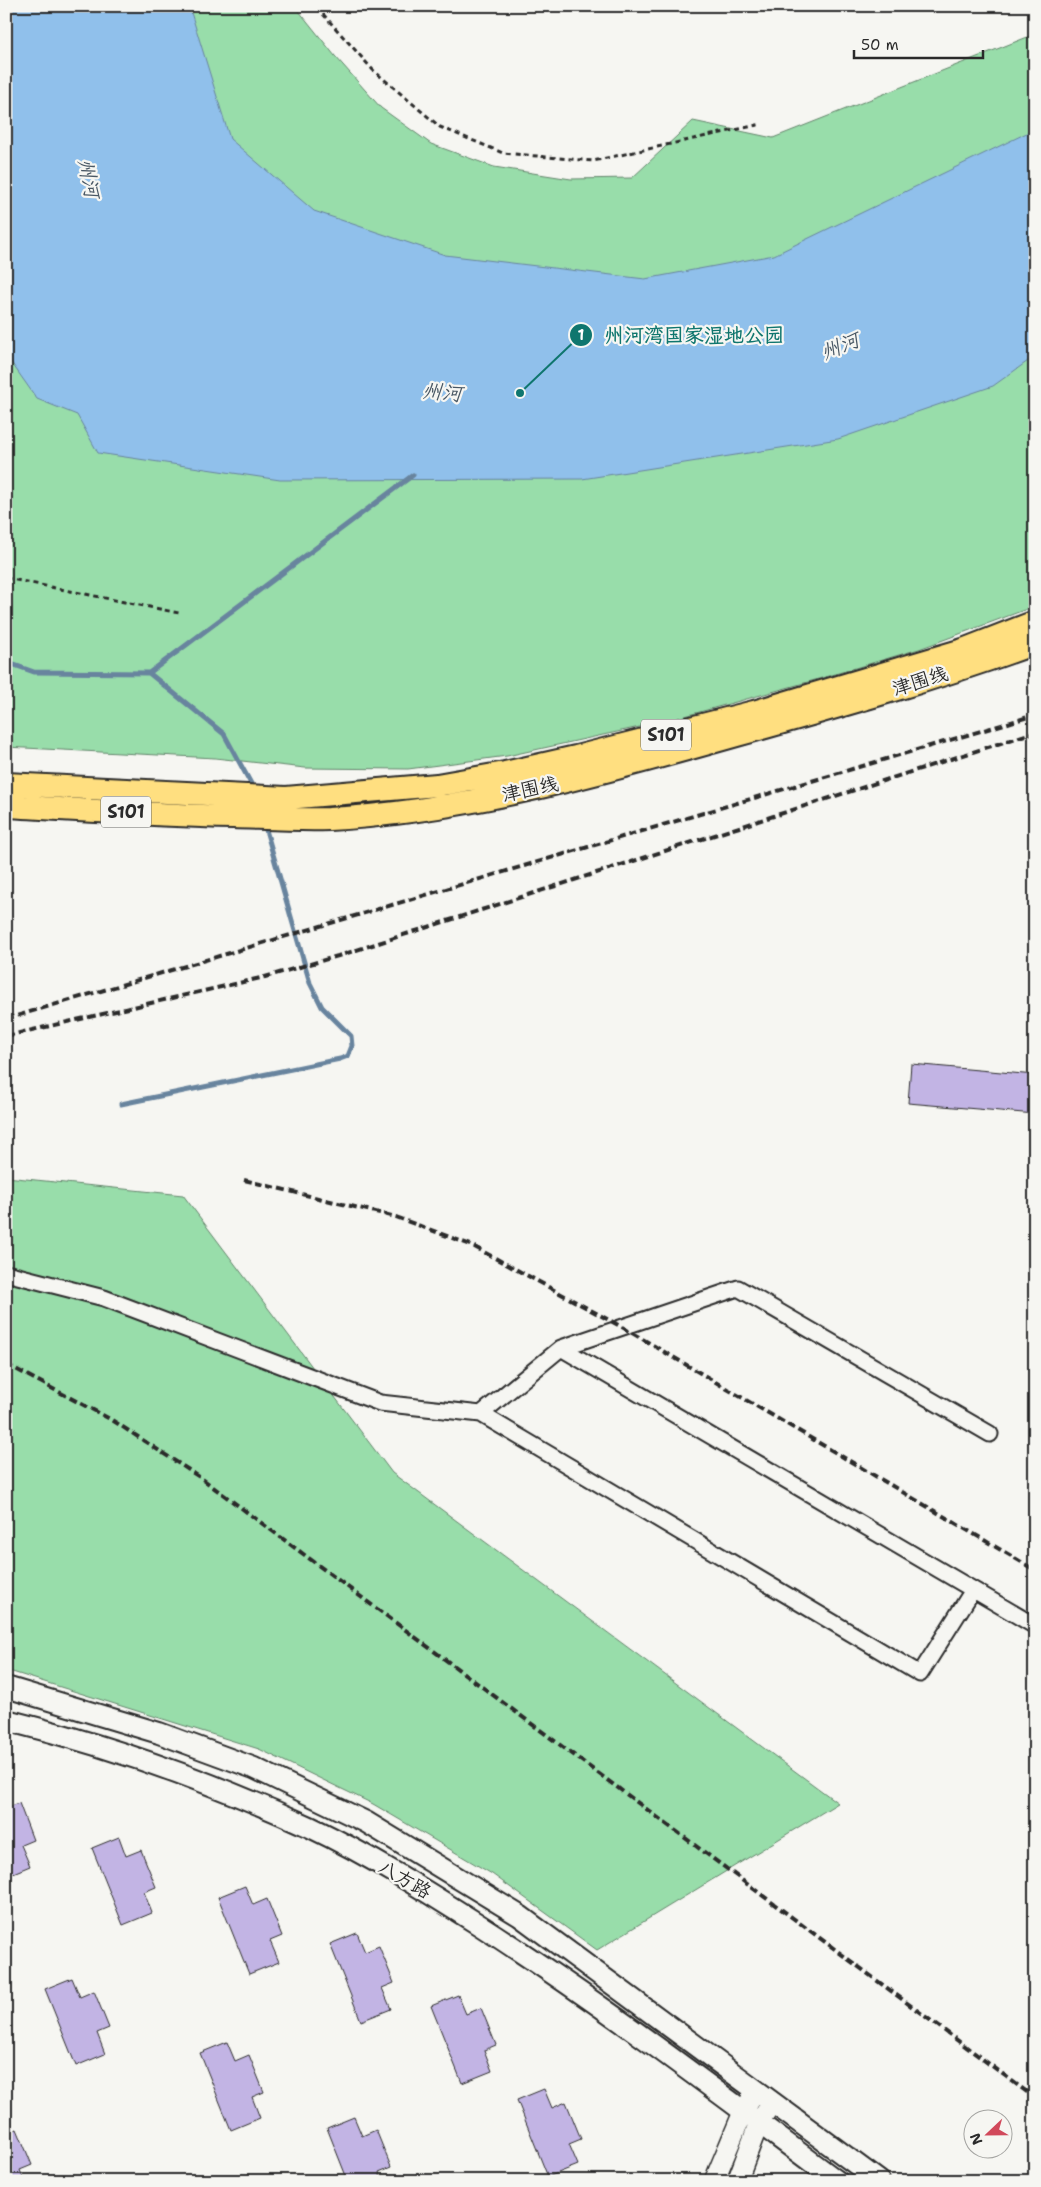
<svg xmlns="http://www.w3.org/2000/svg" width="1041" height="2187" viewBox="0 0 1041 2187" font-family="'Shantell Sans','LXGW WenKai TC',sans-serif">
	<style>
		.green { fill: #98ddaa; stroke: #62846a }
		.water { fill: #90c0eb; stroke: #68849e }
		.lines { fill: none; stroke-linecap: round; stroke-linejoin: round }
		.stream { stroke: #68849e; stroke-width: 5 }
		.building { fill: #c2b4e4; stroke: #2b2b2b }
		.minor-casing { stroke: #2b2b2b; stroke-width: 19 }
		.tertiary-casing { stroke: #2b2b2b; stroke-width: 22 }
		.secondary-casing { stroke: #2b2b2b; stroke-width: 24 }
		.primary-casing { stroke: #2b2b2b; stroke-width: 26 }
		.path { stroke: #2b2b2b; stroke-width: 3; stroke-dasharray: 5 4; stroke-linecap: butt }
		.minor { stroke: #f6f6f2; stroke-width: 15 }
		.tertiary { stroke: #f6f6f2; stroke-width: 19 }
		.secondary { stroke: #f6f6f2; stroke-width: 20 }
		.primary { stroke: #ffdf80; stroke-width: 22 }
		.rail { stroke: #2b2b2b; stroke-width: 4; stroke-dasharray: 8 4; stroke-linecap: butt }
		.labels { text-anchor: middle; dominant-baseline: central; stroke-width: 4.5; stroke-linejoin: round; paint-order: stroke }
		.shield { fill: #f6f6f2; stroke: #686867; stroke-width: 1 }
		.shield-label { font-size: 18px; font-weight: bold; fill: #2b2b2b }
		.street-label { font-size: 19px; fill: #2b2b2b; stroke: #f6f6f2 }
		.water-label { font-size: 20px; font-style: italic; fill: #495865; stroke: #f6f6f2 }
		.leader { fill: none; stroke: #0f766e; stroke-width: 2 }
		.callout-dot { fill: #0f766e; stroke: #f6f6f2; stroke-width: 2 }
		.mark-label { font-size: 15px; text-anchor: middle; font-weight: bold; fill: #fff }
		.callout-label { font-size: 20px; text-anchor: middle; font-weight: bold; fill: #0f766e; stroke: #f6f6f2; stroke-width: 4.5; stroke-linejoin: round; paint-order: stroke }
	</style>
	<rect width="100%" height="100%" fill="#f6f6f2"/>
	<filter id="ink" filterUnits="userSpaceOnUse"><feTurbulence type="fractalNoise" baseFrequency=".02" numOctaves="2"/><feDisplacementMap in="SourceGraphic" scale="10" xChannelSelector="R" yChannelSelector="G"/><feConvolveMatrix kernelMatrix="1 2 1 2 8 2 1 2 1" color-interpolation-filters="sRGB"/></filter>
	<g filter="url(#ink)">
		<path class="green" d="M6 6H295L335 56 381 108 431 144 494 167 571 179 632 178 693 121 773 138 1035 34V606L919 649 815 680 667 721 507 756 408 769 305 768 215 758 6 747Z
			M6 1177 183 1195 392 1473 838 1803 597 1950 492 1874 373 1804 259 1749 6 1670Z"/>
		<path class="water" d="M6 6H189L230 139 314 211 445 255 645 279 774 255 1035 129V356L993 386 838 439 582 479 280 480 98 453 77 415 37 399 6 355Z"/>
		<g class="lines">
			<path class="stream" d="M6 662 34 672 149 673 413 475
				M149 673 224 734 255 791
				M121 1104 340 1059 348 1056 352 1046 351 1036 322 1007 310 983 264 823"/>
		</g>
		<path class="building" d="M911 1064 1035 1075V1114L908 1103Z
			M19 1803 33 1840 21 1845 30 1866 6 1876V1808Z
			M119 1837 126 1856 141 1850 156 1887 144 1892 152 1913 123 1925 92 1848Z
			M245 1886 253 1905 267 1899 282 1936 270 1941 279 1962 249 1974 218 1897Z
			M357 1933 365 1952 379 1946 394 1983 382 1988 391 2009 361 2021 330 1944Z
			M72 1978 80 1997 94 1991 109 2028 97 2033 105 2054 76 2066 45 1989Z
			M458 1995 466 2014 481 2008 496 2045 484 2050 492 2071 462 2083 431 2006Z
			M227 2042 235 2061 249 2055 264 2092 252 2097 260 2118 231 2130 200 2053Z
			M544 2089 552 2108 566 2102 581 2139 569 2144 578 2165 548 2177 517 2100Z
			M354 2117 362 2136 376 2130 391 2167 379 2172 382 2181H348L327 2128Z
			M17 2129 32 2165 20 2170 24 2181H6V2133Z"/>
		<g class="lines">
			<g class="minor-casing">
				<path id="minor" d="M6 1273 104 1298 380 1403 481 1414 920 1674 973 1590
					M561 1348 1035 1626
					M481 1414 561 1348 738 1288 990 1434"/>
			</g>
			<g class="tertiary-casing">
				<path id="tertiary" d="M714 2181 743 2112 756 2091
					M737 2181 759 2123 772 2102"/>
			</g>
			<g class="secondary-casing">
				<path id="secondary" d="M6 1687 159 1733 254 1768 366 1822 520 1916 879 2181
					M6 1720C111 1746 212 1782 310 1827 369 1855 426 1891 481 1926 604 2005 720 2094 837 2181"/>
			</g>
			<g class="primary-casing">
				<path id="primary" d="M6 784 286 798 437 785 505 773 576 757 754 712 963 650 1035 622
					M6 806C82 810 158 815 233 817 265 818 297 820 329 819 468 811 603 773 737 735 837 707 937 679 1035 643"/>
			</g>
			<path class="path" d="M319 6 322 13 373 70 440 127 503 153 593 161 762 124
				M6 578 179 613"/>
			<use href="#minor" class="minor"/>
			<use href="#tertiary" class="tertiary"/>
			<use href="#secondary" class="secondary"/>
			<use href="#primary" class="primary"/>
			<path class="rail" d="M6 1019 1035 715
				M6 1036 265 977 338 956 1035 732
				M244 1180 396 1217 471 1245 622 1327 1035 1570
				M6 1364 112 1420 201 1478 1035 2098"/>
		</g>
	</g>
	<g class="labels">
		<g class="shield">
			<rect x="641" y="719.5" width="50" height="31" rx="4"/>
			<rect x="101" y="796.5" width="50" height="31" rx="4"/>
		</g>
		<g class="shield-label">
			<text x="666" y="735">S101</text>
			<text x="126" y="812">S101</text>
		</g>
		<g class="street-label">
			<text transform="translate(920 681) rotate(-17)">津围线</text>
			<text transform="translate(530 789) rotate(-12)">津围线</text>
			<text transform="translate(405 1879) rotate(30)">八方路</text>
		</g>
		<g class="water-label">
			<text transform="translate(89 178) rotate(79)">州河</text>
			<text transform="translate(840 346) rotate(-22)">州河</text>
			<text transform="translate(442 392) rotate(5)">州河</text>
		</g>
	</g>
	<path class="leader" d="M520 393L581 335"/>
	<g class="callout-dot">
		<circle cx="520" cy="393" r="5"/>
		<circle cx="581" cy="335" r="12"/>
	</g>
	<g class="mark-label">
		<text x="581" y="340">1</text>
	</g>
	<g class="callout-label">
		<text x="694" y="342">州河湾国家湿地公园</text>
	</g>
	<rect width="1041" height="2187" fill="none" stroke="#f6f6f2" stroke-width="25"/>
	<rect x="12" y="12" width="1016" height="2162" fill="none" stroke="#2b2b2b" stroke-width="2" filter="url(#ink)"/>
	<g transform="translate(988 2134) rotate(248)"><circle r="24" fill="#f6f6f2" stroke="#a5a5a2"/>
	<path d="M0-4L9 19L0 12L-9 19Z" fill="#d1495b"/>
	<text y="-8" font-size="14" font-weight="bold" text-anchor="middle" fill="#2b2b2b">N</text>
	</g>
	<path d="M854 50v8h129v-8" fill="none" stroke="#2b2b2b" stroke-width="2.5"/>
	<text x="861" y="50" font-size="15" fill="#2b2b2b" stroke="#f6f6f2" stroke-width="4" paint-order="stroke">50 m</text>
</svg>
